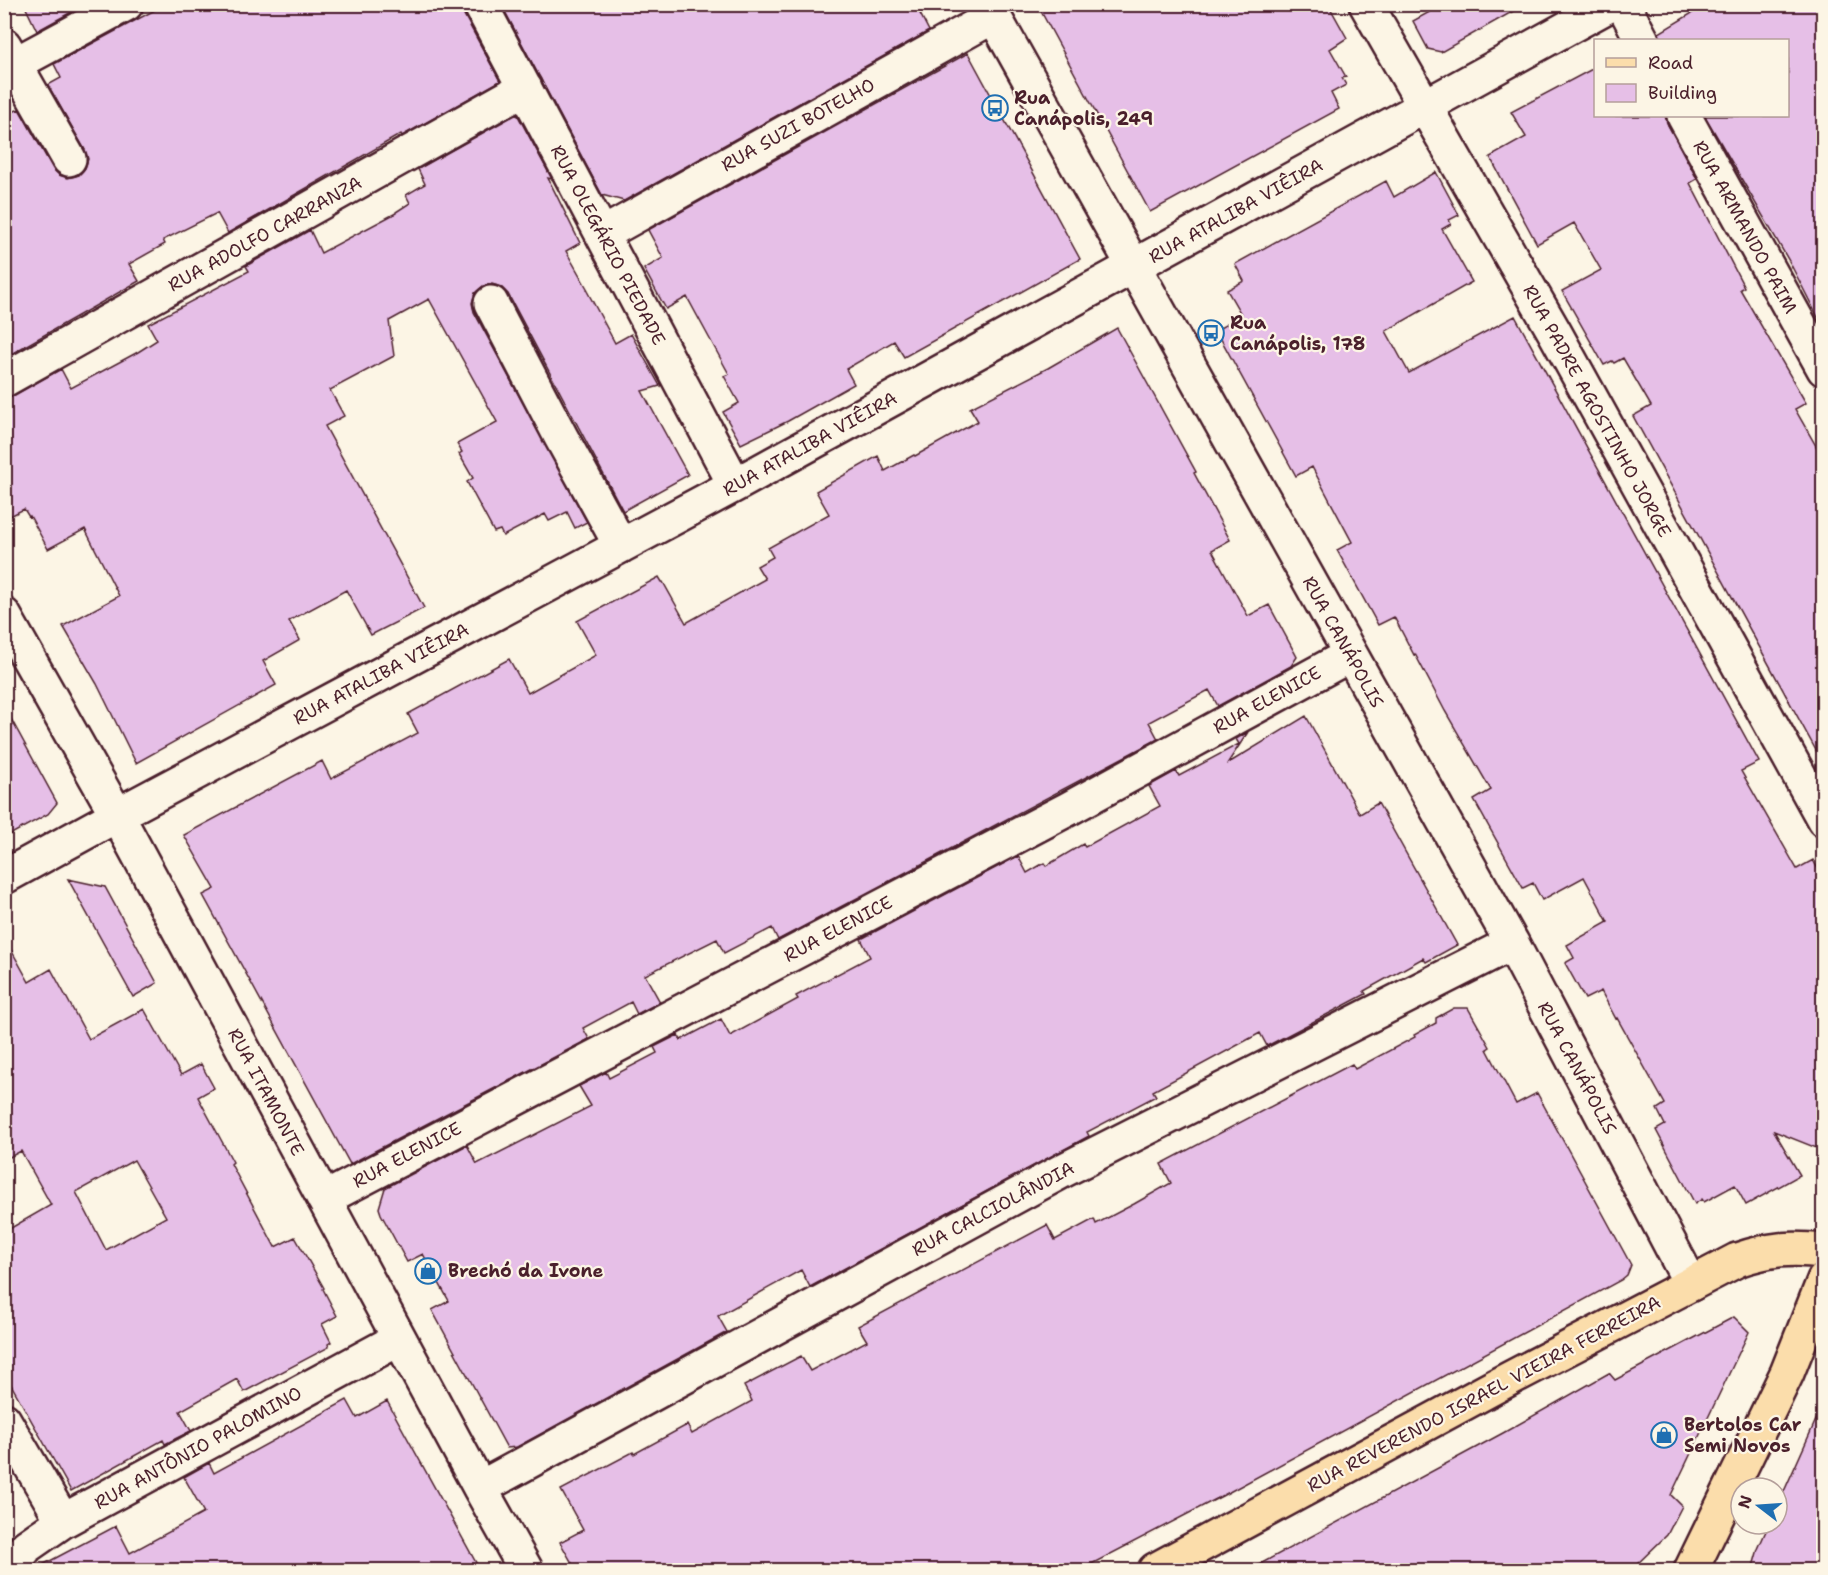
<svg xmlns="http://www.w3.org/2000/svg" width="1828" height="1575" viewBox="0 0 1828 1575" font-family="'Shantell Sans',sans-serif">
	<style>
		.building { fill: #e6bfe7; stroke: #4a1f2b; stroke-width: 1.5; fill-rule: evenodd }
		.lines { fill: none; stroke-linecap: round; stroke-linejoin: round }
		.minor-casing { stroke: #4a1f2b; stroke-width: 38 }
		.major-casing { stroke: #4a1f2b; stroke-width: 38 }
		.minor { stroke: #fcf5e5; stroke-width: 33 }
		.major { stroke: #fbddab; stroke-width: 33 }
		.labels { text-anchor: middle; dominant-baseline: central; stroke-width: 4.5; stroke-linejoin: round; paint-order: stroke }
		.poi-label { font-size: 18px; font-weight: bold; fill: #4a1f2b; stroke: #fcf5e5; text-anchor: start }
		.street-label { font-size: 18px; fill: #4a1f2b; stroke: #fcf5e5 }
	</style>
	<rect width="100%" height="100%" fill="#fcf5e5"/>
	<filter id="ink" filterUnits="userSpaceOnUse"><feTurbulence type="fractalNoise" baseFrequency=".0167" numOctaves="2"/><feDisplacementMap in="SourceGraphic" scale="12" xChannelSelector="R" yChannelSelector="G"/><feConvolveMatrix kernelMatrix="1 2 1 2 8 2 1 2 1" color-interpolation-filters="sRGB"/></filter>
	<g filter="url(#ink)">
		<path class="building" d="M24 4H84V5L37 31Z
			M166 4H461L463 13 500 81 402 136 401 134 228 233 217 213 163 240 165 244 129 264 139 281 4 358V116L19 109 53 169 59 175 68 178 79 175 85 168 88 159 85 150 48 85 61 78 54 64Z
			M501 4H915L929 31 624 201 602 195Z
			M1037 4H1328L1347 38 1330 49 1346 77 1342 78 1346 85 1331 93 1339 109 1150 212Z
			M1444 4H1526L1441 52 1428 49 1413 21Z
			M1707 4H1824V329L1789 261 1705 116H1788V40H1661L1659 33Z
			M968 53 1080 259 904 357 894 341 846 369 854 384 788 421 741 444 723 412 739 403 724 376 729 374 706 332 687 297 666 309 644 269 663 258 648 230Z
			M1596 67V116H1665L1668 125 1697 179 1690 183 1744 287 1740 289 1806 403 1795 409 1824 460V765L1633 416 1651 406 1623 358 1614 363 1612 361 1604 365 1562 291 1601 270 1574 223 1537 244 1490 157 1526 137 1511 112Z
			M517 114 552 179 548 178 580 243 566 251 588 290 587 291 615 343 631 334 660 386 642 391 688 475 623 511 508 294 501 287 492 284 483 286 475 293 472 303 474 312 587 522 575 528 567 512 549 521 545 514 503 536 500 530 494 532 467 482 473 478 459 454 462 452 457 444 497 422 429 299 389 321 394 356 330 390 344 416 325 426 424 608 371 635 346 590 289 621 300 640 263 661 276 685 136 763 97 684 63 626 119 596 85 529 48 549 30 516 29 517 24 509 4 519V399L13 396 61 369 71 388 138 352 157 340 148 324 249 271 246 266 310 230 321 253 396 213V212L410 203 406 195 425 184 418 169Z
			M1436 172 1459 215 1449 220 1451 224 1442 229 1472 282 1386 331 1409 373 1515 316 1759 762 1741 771 1797 869 1813 860 1824 880V1151L1774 1131 1800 1175 1746 1205 1735 1185 1704 1202 1702 1199 1695 1204 1656 1130 1665 1125 1657 1109 1665 1104 1617 1018 1616 1019 1601 991 1585 999 1565 963 1574 958 1567 945 1608 922 1584 877 1542 900 1533 883 1523 888 1474 800 1491 790 1445 711 1415 654 1414 655 1394 617 1378 625 1337 550 1352 542 1312 467 1296 476 1216 330 1242 316 1227 290 1244 281 1235 264 1386 181 1394 197Z
			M1117 328 1196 472 1194 473 1230 540 1212 550 1248 616 1269 605 1297 657 1291 666 1218 706 1209 690 1149 722 1158 739 778 940 772 928 724 953 717 939 645 975 660 1002 637 1014 631 1002 583 1028 589 1039 350 1164 203 895 215 889 184 835 322 761 331 779 418 733 408 714 509 659 528 693 596 655 577 621 659 577 662 582H663L686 623 765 579 757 566 773 557 768 548 829 514 816 491 878 456 885 471 914 455 915 456 978 421 970 408 1048 368Z
			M4 706 57 803 48 814 4 838Z
			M1306 716 1360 814 1378 803 1457 945 1426 962 1423 958 1364 991 1366 994 1267 1046 1260 1033 1153 1091 1156 1096 1087 1132 1089 1136 810 1287 801 1270 718 1316 727 1332 517 1447 507 1448 432 1310 449 1301 423 1254 407 1262 381 1214 379 1208 385 1188 467 1145 477 1164 591 1106 579 1086 606 1072 609 1078 657 1053 654 1047 678 1035 681 1040 721 1019 730 1036 798 999 796 996 870 957 861 939 1018 856 1027 873 1044 863 1046 866 1083 844 1085 847 1160 806 1149 786 1176 771 1179 776 1239 744 1236 739 1248 732 1227 764Z
			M68 879 105 887 157 983 133 997Z
			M4 937 29 982 51 969 89 1039 144 1009 181 1075 201 1064 214 1088 198 1097 233 1162 231 1164 275 1247 295 1237 324 1288 323 1289 337 1316 322 1324 331 1342 328 1344 329 1347 244 1392 237 1379 180 1411 191 1431 165 1444 163 1440 71 1491 4 1372V1232L51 1205 21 1151 4 1160ZM134 1160 166 1217 106 1250 76 1192Z
			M1454 1008H1468L1490 1047 1487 1049 1516 1104 1537 1093 1631 1265 1627 1275 1621 1280 1222 1496 1080 1570H576L560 1542 583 1530 561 1490 633 1452 634 1454 687 1425 692 1434 752 1401 744 1386 801 1356 810 1371 867 1341 858 1326 1047 1225 1055 1240 1094 1219 1096 1224 1134 1204 1171 1183 1161 1164 1352 1064 1355 1069 1415 1037 1414 1035 1436 1023V1018Z
			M1734 1317 1749 1332 1671 1495 1682 1506 1667 1535 1631 1570H1249L1503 1433 1609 1373 1615 1380Z
			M347 1400 357 1418 387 1401 480 1570H33L116 1526 130 1553 204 1513 184 1477 209 1463 214 1473Z
			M1824 1402V1570H1752L1758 1549 1769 1524H1777V1507Z"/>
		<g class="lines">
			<g class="minor-casing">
				<path id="minor" d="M480 4 735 485
					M987 4 1512 943 1691 1284
					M1366 4 1555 333 1824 820
					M1623 4 1642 40
					M4 45 69 159
					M15 64 126 4
					M1684 116 1824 369
					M603 234 994 16
					M491 303 561 437 621 546
					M4 380 525 88
					M4 615 117 815 480 1488 526 1570
					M4 877 117 815 735 485 1611 4
					M324 1199 1068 809 1350 655
					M4 1420 63 1521
					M480 1488 1064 1170 1512 943
					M8 1570 27 1546 63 1521 399 1339"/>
			</g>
			<g class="major-casing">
				<path id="major" d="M1155 1570 1507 1380 1737 1260C1769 1249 1790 1247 1824 1251
					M1691 1570 1787 1373 1824 1280"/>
			</g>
			<use href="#minor" class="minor"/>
			<use href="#major" class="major"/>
		</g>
	</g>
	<defs>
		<g id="bus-ring" transform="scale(1.35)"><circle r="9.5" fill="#fcf5e5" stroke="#1f6fb2" stroke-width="1.5"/><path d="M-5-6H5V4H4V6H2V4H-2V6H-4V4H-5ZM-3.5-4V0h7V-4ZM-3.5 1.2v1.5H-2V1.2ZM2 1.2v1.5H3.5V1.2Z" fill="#1f6fb2"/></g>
		<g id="shop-ring" transform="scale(1.35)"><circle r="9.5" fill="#fcf5e5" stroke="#1f6fb2" stroke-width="1.5"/><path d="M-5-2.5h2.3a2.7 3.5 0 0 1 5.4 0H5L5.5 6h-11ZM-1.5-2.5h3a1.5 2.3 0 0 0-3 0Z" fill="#1f6fb2"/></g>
	</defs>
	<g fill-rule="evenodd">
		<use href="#bus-ring" x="995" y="108"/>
		<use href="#bus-ring" x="1211" y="333"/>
		<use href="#shop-ring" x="428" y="1271"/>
		<use href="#shop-ring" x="1664" y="1435"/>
	</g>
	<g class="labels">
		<g class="poi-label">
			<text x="1014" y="98">Rua<tspan x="1014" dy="21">Canápolis, 249</tspan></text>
			<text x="1230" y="323">Rua<tspan x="1230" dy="21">Canápolis, 178</tspan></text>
			<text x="448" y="1271">Brechó da Ivone</text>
			<text x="1684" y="1425">Bertolos Car<tspan x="1684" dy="21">Semi Novos</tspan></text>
		</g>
		<g class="street-label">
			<text transform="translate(798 125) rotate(-29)">RUA SUZI BOTELHO</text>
			<text transform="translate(1236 211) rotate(-29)">RUA ATALIBA VIÊIRA</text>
			<text transform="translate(1745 227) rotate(61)">RUA ARMANDO PAIM</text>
			<text transform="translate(265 234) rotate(-29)">RUA ADOLFO CARRANZA</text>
			<text transform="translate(608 245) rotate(62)">RUA OLEGÁRIO PIEDADE</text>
			<text transform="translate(1597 411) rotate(61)">RUA PADRE AGOSTINHO JORGE</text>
			<text transform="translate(810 444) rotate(-29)">RUA ATALIBA VIÊIRA</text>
			<text transform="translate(1343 642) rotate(61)">RUA CANÁPOLIS</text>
			<text transform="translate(381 674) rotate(-28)">RUA ATALIBA VIÊIRA</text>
			<text transform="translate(1267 700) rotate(-29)">RUA ELENICE</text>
			<text transform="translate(838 929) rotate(-28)">RUA ELENICE</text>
			<text transform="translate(1577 1068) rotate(62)">RUA CANÁPOLIS</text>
			<text transform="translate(266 1092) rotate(62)">RUA ITAMONTE</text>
			<text transform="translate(407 1155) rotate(-28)">RUA ELENICE</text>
			<text transform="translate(993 1209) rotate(-28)">RUA CALCIOLÂNDIA</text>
			<text transform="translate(1484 1394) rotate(-28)">RUA REVERENDO ISRAEL VIEIRA FERREIRA</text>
			<text transform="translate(198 1448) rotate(-29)">RUA ANTÔNIO PALOMINO</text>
		</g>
	</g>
	<rect width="1828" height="1575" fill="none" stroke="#fcf5e5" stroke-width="24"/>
	<rect x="12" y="12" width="1804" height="1551" fill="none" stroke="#4a1f2b" stroke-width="2" filter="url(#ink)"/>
	<rect x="1594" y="39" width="195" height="78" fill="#fcf5e5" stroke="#b59f9b" stroke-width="1.5"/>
	<rect x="1606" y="58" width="30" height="9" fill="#fbddab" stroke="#b59f9b" stroke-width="1.5"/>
	<text x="1648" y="69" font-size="18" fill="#4a1f2b">Road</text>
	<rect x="1606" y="84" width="30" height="18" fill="#e6bfe7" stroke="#b59f9b" stroke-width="1.5"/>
	<text x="1648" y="99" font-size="18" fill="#4a1f2b">Building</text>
	<g transform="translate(1759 1506) rotate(287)"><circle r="28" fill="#fcf5e5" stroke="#b59f9b" stroke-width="1.5"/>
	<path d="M0-4.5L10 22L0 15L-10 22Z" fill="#1f6fb2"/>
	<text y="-9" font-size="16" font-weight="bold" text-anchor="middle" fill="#4a1f2b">N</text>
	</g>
</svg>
